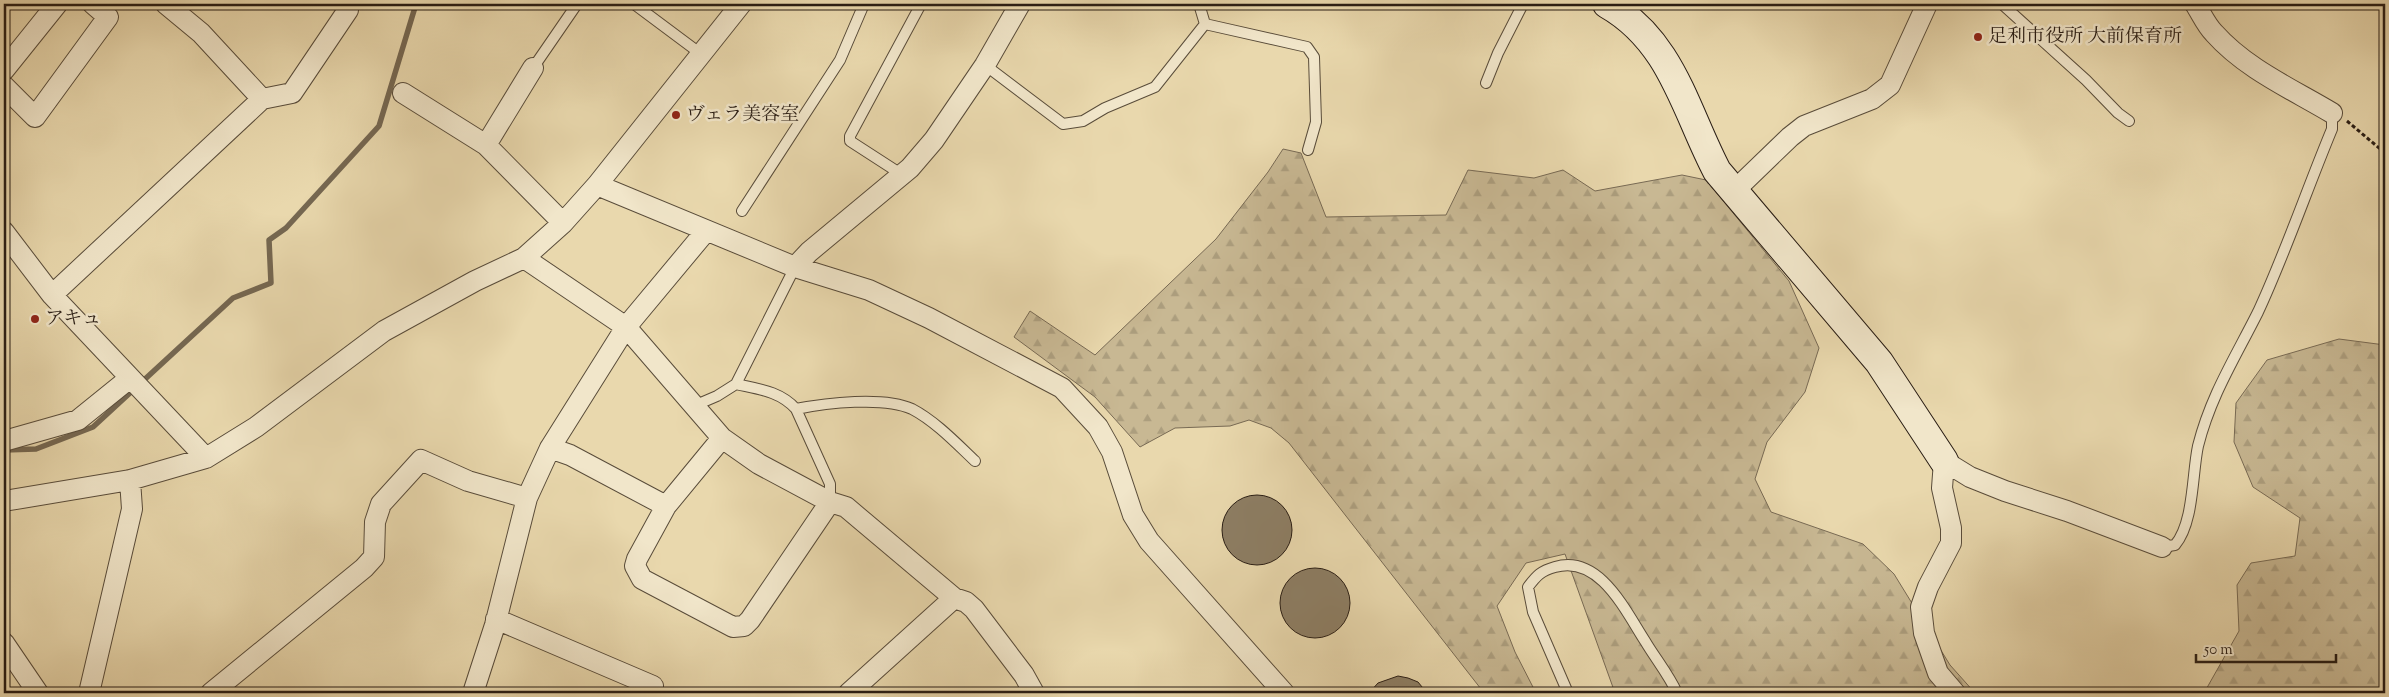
<svg xmlns="http://www.w3.org/2000/svg" width="2389" height="697" viewBox="0 0 2389 697" font-family="'Sorts Mill Goudy','Noto Serif JP',serif">
	<style>
		.forest { fill: url(#forest-firs); stroke: #786a54 }
		.lines { fill: none; stroke-linecap: round; stroke-linejoin: round }
		.stream { stroke: #756751; stroke-width: 5.5 }
		.building { fill: #8d7e64; stroke: #291d14 }
		.lane-casing { stroke: #594c3a; stroke-width: 12 }
		.street-casing { stroke: #594c3a; stroke-width: 22 }
		.secondary-casing { stroke: #291d14; stroke-width: 30 }
		.path { stroke: #291d14; stroke-width: 3; stroke-dasharray: 4 2.5; stroke-linecap: butt }
		.lane { stroke: #f1e6ca; stroke-width: 10 }
		.street { stroke: #f1e6ca; stroke-width: 20 }
		.secondary { stroke: #f1e6ca; stroke-width: 28 }
		.poi-dot { fill: #8f2418; stroke: #f1e6ca; stroke-width: 2 }
		.labels { text-anchor: middle; dominant-baseline: central; stroke-width: 5; stroke-linejoin: round; paint-order: stroke }
		.poi-label { font-size: 19px; fill: #291d14; stroke: #f1e6ca; text-anchor: start }
	</style>
	<defs>
		<pattern id="forest-firs" width="22" height="20" patternUnits="userSpaceOnUse" patternTransform="scale(1.25)"><rect width="22" height="20" fill="#c8b893"/><path d="M5 1l3.5 6h-7zM16 11l3.5 6h-7z" fill="#ac9e7e"/></pattern>
	</defs>
	<rect width="100%" height="100%" fill="#e9d8ad"/>
	<filter id="stains"><feTurbulence type="fractalNoise" baseFrequency=".004" numOctaves="4"/><feColorMatrix values="0 0 0 0 .2 0 0 0 0 .09 0 0 0 0 .02 0 0 0 .5 -.17"/></filter>
	<radialGradient id="worn" r=".72"><stop offset=".6" stop-color="#630" stop-opacity="0"/><stop offset="1" stop-color="#630" stop-opacity=".3"/></radialGradient>
	<path class="forest" d="M1283 149 1301 153 1326 217 1446 215 1468 170 1534 178 1563 170 1595 191 1682 175 1706 180 1789 281 1819 348 1805 392 1767 442 1755 479 1771 512 1863 544 1894 574 1950 665 1975 693H1615L1565 554 1526 563 1497 606 1515 652 1536 693H1482L1481 689 1289 443 1271 428 1249 420 1230 426 1175 428 1140 447 1095 397 1014 337 1030 311 1095 355 1216 239 1268 172Z
		M2339 339 2385 345V693H2204L2239 631 2237 585 2251 563 2295 556 2300 518 2253 487 2234 442 2236 403 2267 360Z"/>
	<g class="lines">
		<path class="stream" d="M4 450 36 449 93 427 233 298 271 283 269 240 286 228 379 126 416 4"/>
	</g>
	<path class="building" d="M1222 530a35 35 0 1 1 70 0a35 35 0 1 1-70 0Z
		M1280 603a35 35 0 1 1 70 0a35 35 0 1 1-70 0Z
		M1398 676 1408 678 1418 682 1427 693H1369L1378 683Z"/>
	<g class="lines">
		<g class="lane-casing">
			<path id="lane" d="M634 4 701 54
				M2002 4 2086 80 2118 113 2129 121
				M1205 24 1307 47 1314 57 1316 122 1308 150
				M985 65 1063 124 1083 121 1105 108 1155 87 1205 24 1199 4
				M533 68 577 4
				M1486 83 1498 53 1523 4
				M901 174 850 141V136L921 4
				M742 211 840 60 864 4
				M736 384C758 389 780 391 796 409L830 484V502
				M696 405 717 396 736 384 795 267
				M796 409C826 403 884 396 912 409 935 421 956 443 975 461
				M2162 547 2175 545C2194 523 2192 474 2198 446 2211 395 2235 358 2258 312 2285 254 2307 189 2332 129V113
				M1568 693 1533 612 1528 587C1537 575 1541 571 1555 567 1599 554 1625 610 1645 641 1655 658 1669 675 1677 693"/>
		</g>
		<g class="street-casing">
			<path id="street" d="M2195 4C2201 13 2206 25 2214 33 2246 69 2292 89 2332 113
				M4 70 57 4
				M4 86 35 117 108 17 93 4
				M403 93 486 145 563 223
				M262 99 292 93 348 10
				M486 145 533 68
				M597 185 795 267 869 290 929 318 1062 388 1098 427 1112 452 1133 515 1149 541 1284 693
				M1733 192 1790 137 1804 126 1872 99 1890 85 1927 4
				M4 232 52 295 206 458
				M524 258 626 327 722 438 759 464 830 502 846 507 954 598 966 602 974 609 1024 675 1034 693
				M795 267 809 252 910 168 934 140 985 65 1020 4
				M52 295 262 99 201 33 166 4
				M722 438 666 506 637 559 635 566 642 579 733 627 744 626 750 620 830 502
				M4 441 78 420 130 378
				M550 448 570 455 666 506
				M4 501 130 480 206 458 256 427 384 331 475 281 524 258 563 223 597 185 741 4
				M496 619 653 686
				M4 643 38 693
				M89 693 132 509 130 480
				M211 693 364 568 374 557 375 522 381 504 421 460 468 481 527 498
				M473 693 495 625 527 498 550 448 626 327 706 231
				M849 693 954 598
				M1955 693 1938 673 1924 633 1921 607 1928 587 1951 543V528L1942 488 1944 461 1970 477 2005 491 2067 511 2162 547"/>
		</g>
		<g class="secondary-casing">
			<path id="secondary" d="M1607 4C1672 41 1685 110 1717 171L1879 362 1944 461"/>
		</g>
		<path class="path" d="M2347 121 2385 153"/>
		<use href="#lane" class="lane"/>
		<use href="#street" class="street"/>
		<use href="#secondary" class="secondary"/>
	</g>
	<g class="poi-dot">
		<circle cx="1978" cy="37" r="5"/>
		<circle cx="676" cy="115" r="5"/>
		<circle cx="35" cy="319" r="5"/>
	</g>
	<g class="labels">
		<g class="poi-label">
			<text x="1988" y="37">足利市役所 大前保育所</text>
			<text x="686" y="115">ヴェラ美容室</text>
			<text x="45" y="319">アキュ</text>
		</g>
	</g>
	<rect width="2389" height="697" fill="none" stroke="#e9d8ad" stroke-width="20"/>
	<rect x="5" y="5" width="2379" height="687" fill="none" stroke="#291d14" stroke-width="2.5"/>
	<rect x="10" y="10" width="2369" height="677" fill="none" stroke="#291d14"/>
	<path d="M2196 654v8h140v-8" fill="none" stroke="#291d14" stroke-width="2.5"/>
	<text x="2204" y="654" font-size="15" fill="#291d14" stroke="#f1e6ca" stroke-width="4" paint-order="stroke">50 m</text>
	<rect width="100%" height="100%" filter="url(#stains)"/>
	<rect width="100%" height="100%" fill="url(#worn)"/>
</svg>
